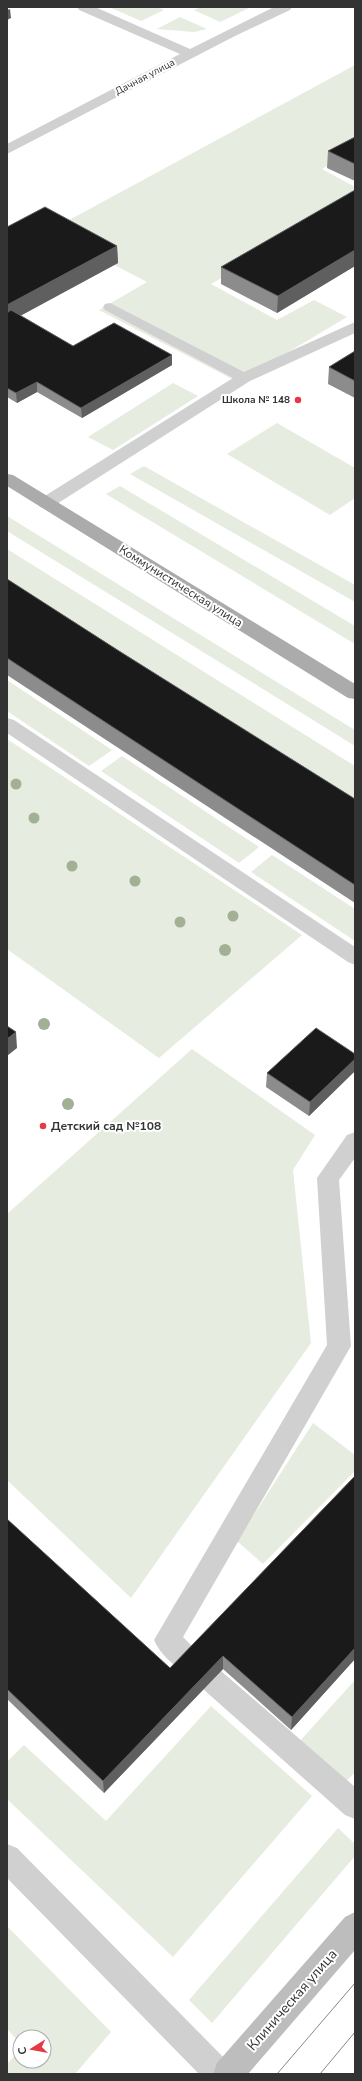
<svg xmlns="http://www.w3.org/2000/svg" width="362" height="2081" viewBox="0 0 362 2081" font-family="'Nunito Sans',sans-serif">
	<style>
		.green { fill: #e6ecdf }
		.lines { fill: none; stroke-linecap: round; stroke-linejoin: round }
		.lane { fill: #d0d0d0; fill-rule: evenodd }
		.street { fill: #d0d0d0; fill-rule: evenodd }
		.secondary { fill: #bdbdbd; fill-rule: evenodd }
		.primary { fill: #ababab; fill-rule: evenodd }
		.tram { stroke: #888; stroke-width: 1 }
		.tree { fill: #a2b095 }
		.wall { fill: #8c8c8c }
		.shaded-wall { fill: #5f5f5f }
		.building { fill: #1a1a1a; stroke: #5f5f5f }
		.poi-dot { fill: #e63946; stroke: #fff; stroke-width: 1.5 }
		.labels { text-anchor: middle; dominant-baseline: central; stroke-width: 4; stroke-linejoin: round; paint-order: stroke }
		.far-street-label { font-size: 10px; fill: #333; stroke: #fff }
		.far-poi-label { font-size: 10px; font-weight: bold; fill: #333; stroke: #fff; text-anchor: end }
		.street-label { font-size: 12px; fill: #333; stroke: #fff }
		.poi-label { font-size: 12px; font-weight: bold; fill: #333; stroke: #fff; text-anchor: start }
		.near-street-label { font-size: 14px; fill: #333; stroke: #fff }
	</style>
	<rect width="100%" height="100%" fill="#fff"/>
	<path class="green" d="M109 7H157L164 10 141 21Z
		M201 7H251L220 22 194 10Z
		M180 17 207 29 194 32 157 29Z
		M355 65V150L322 169 355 187V201L211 284 277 320 314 300 347 317 238 382 99 310 147 282 49 231Z
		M173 383 198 396 113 450 88 437Z
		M277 423 355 468V498L330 515 227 454Z
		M144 466 355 585V602L130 474Z
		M120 486 355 626V644L106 494Z
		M7 516 355 730V746L7 531Z
		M7 549 355 766V809L7 587Z
		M7 680 112 750 89 766 7 711Z
		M7 739 302 935 159 1058 7 949Z
		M122 756 259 847 239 863 101 771Z
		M272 855 355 909V941L251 872Z
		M192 1049 315 1135 293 1170 311 1343 131 1598 7 1480V1214Z
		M313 1423 355 1455V1471L263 1564 237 1541Z
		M355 1680V1772L344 1784 300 1741Z
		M211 1706 312 1796 173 1957 7 1799V1762L24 1745 106 1821Z
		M338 1828 355 1844V1856L212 2023 189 2000Z
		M7 1926 111 2032 75 2074H7V2064L20 2050V2061H44V2037H20V2043L7 2029Z"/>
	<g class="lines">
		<path class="lane" d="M110 303 244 372 355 322V333L250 381 52 507 46 508 40 507 38 503 40 499 233 378 105 310 103 307 105 304Z
			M7 718 14 720 355 947V965L348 962 7 733Z
			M355 1132V1158L339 1180 351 1346 183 1637 198 1652 202 1661 198 1670 189 1674C175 1668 160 1654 154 1640L327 1345 317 1178 347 1135Z
			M212 1667 221 1671 355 1787V1819L345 1815 203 1689 199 1680 203 1671Z
			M7 1844 17 1848 230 2064 235 2074H199L7 1878Z"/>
		<path class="street" d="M77 7H95L190 49 274 7H292L290 10 235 36 7 154V144L180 54 79 10Z"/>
		<path class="secondary" d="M355 1912V1950L248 2074H213L217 2063 345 1917Z"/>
		<path class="primary" d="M7 474 13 475 355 684V699L348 698 7 486Z"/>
		<path class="tram" d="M277 2074 355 1983
			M320 2074 355 2032"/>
	</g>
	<g class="tree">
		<circle cx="16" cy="784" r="5.5"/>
		<circle cx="34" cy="818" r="5.5"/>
		<circle cx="72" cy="866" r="5.5"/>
		<circle cx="135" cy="881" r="5.5"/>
		<circle cx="233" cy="916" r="5.5"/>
		<circle cx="180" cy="922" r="5.5"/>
		<circle cx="225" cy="950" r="6"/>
		<circle cx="44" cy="1024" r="6"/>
		<circle cx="68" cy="1104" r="6"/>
	</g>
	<path class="wall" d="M355 137V181L327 168 328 151Z
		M355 190V266L277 313 221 284V267Z
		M7 227 117 246 118 263 20 316 73 346 172 365 82 418 37 392 17 403 7 397Z
		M355 351V398L328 384 329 367Z
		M7 579 119 651 355 799V903L7 675Z
		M355 1054V1071L309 1116 266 1087 267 1073Z
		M355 1476V1659L291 1730 223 1669 104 1793 7 1699V1519L170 1668Z"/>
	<path class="shaded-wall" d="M10 9 11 18 7 20V10Z
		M117 246 118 263 7 323V305Z
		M355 250V266L277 313 278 296Z
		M172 355V365L82 418 81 408Z
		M37 382V392L17 403 16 393Z
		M16 1032 17 1048 7 1056V1039Z
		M355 1059V1071L309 1116 310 1102Z
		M355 1648V1659L291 1730 292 1717Z
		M223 1656V1669L104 1793 103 1781Z"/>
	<path class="building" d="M355 137V164L328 151Z
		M355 190V250L278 296 221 267Z
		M45 207 117 246 7 305V227Z
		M11 310 73 346 114 323 172 355 81 408 37 382 16 393 7 388V313Z
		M355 351V381L329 367Z
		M7 579 119 651 355 799V885L7 658Z
		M7 1026 16 1032 7 1039Z
		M316 1028 355 1054V1059L310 1102 267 1073Z
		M355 1476V1648L292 1717 223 1656 103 1781 7 1689V1519L170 1668Z"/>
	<g class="poi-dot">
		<circle cx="298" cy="400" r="4"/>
		<circle cx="43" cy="1126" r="4"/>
	</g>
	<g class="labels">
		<g class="far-street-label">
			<text transform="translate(145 77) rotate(-28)">Дачная улица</text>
		</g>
		<g class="far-poi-label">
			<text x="290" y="400">Школа № 148</text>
		</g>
		<g class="street-label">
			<text transform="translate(181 586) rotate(32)">Коммунистическая улица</text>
		</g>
		<g class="poi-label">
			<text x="51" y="1126">Детский сад №108</text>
		</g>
		<g class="near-street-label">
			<text transform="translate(292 2000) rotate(-49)">Клиническая улица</text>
		</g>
	</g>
	<rect width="362" height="2081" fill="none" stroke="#333333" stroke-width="16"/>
	<g transform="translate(32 2049) rotate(259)"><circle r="19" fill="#ffffff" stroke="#adadad"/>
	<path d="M0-3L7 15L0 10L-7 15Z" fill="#e63946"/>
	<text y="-6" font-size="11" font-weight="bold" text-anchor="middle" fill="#333333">С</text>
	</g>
</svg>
